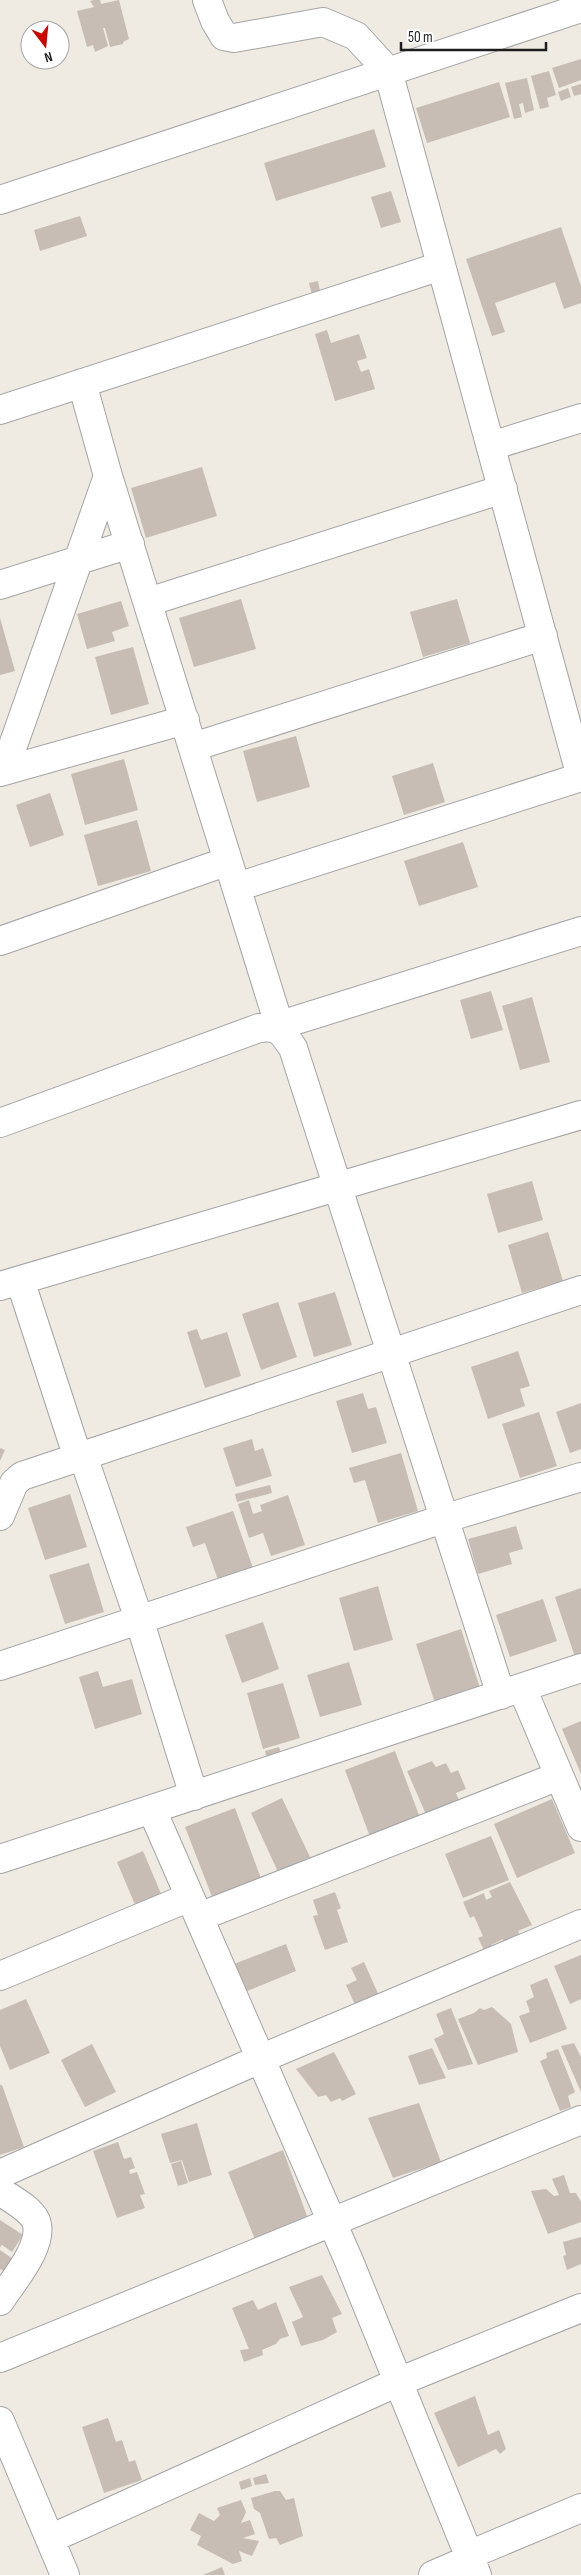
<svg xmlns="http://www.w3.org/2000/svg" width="581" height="2575" viewBox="0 0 581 2575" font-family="'Sofia Sans Condensed',sans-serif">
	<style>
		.building { fill: #c7bdb5 }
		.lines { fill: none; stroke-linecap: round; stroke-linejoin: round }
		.minor-casing { stroke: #a4a4a4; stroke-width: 30 }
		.minor { stroke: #fff; stroke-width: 28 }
	</style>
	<rect width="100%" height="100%" fill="#efebe2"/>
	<path class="building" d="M94 0H100L101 4 119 0 129 39 123 42V44L110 47 105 28H103L108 46 95 52 93 45 87 47 77 11 94 7 90 1Z
		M581 59V80L559 88 552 68Z
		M549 71 556 95 547 98 549 107 540 109 531 76Z
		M527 78 534 110 525 113 523 103 519 104 522 117 514 119 505 83Z
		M499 82 510 117 427 143 416 108Z
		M581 84V94L574 96 571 87Z
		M568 88 571 97 561 101 558 92Z
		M374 129 386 167 276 201 264 163Z
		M391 191 401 222 381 228 371 197Z
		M80 216 87 236 40 251 34 230Z
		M561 227 581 286V303L564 309 555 282 495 303 505 332 492 336 466 259Z
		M318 281 321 297 313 299 309 283Z
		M327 330 331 343 359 334 367 358 357 361 361 372 369 369 375 389 335 401 315 334Z
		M202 467 217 516 146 538 131 488Z
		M241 599 256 649 194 667 179 618Z
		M457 599 470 643 423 657 410 612Z
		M121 601 129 626 112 632 115 641 87 649 77 614Z
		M0 618 15 671 0 675Z
		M133 647 149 704 111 715 95 657Z
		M296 736 310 787 257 802 243 751Z
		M124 759 138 810 85 825 71 774Z
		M433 763 445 802 404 815 392 776Z
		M50 793 64 835 30 847 16 805Z
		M137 820 151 871 98 886 84 835Z
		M463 842 478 887 419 906 404 861Z
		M491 991 503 1030 471 1039 460 1000Z
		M532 997 550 1062 520 1070 502 1006Z
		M532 1181 543 1220 498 1233 487 1194Z
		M548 1232 563 1281 522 1293 508 1245Z
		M335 1292 352 1345 314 1357 298 1303Z
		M278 1302 297 1357 261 1370 242 1314Z
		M197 1329 201 1340 227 1332 241 1376 205 1388 187 1332Z
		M518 1351 530 1386 520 1389 525 1406 488 1419 471 1367Z
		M363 1393 368 1409 376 1407 387 1443 352 1453 336 1401Z
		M581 1403V1449L570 1453 556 1412Z
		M539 1412 557 1466 520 1478 502 1424Z
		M252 1439 255 1451 263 1448 272 1476 236 1487 223 1448Z
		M0 1448 5 1450 0 1461Z
		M401 1453 418 1511 378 1523 365 1480 354 1483 349 1468Z
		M270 1485 272 1493 237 1502 235 1494Z
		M70 1494 87 1547 45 1560 28 1508Z
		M288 1495 305 1545 271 1556 263 1533 249 1538 238 1504 249 1500 253 1514 262 1511 260 1505Z
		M233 1511 253 1568 218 1580 205 1543 193 1547 186 1527Z
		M516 1526 523 1549 509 1553 512 1564 478 1574 468 1539Z
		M89 1563 104 1612 65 1624 49 1575Z
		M378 1586 393 1640 354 1651 339 1598Z
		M581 1588V1658L576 1660 555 1597Z
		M543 1599 557 1641 510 1657 496 1615Z
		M263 1622 279 1669 242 1683 225 1635Z
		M461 1629 480 1688 435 1703 416 1644Z
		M349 1662 362 1705 320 1717 307 1675Z
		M98 1671 103 1687 132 1679 142 1714 95 1729 79 1677Z
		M283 1683 300 1738 263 1749 247 1693Z
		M581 1721V1774L562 1729Z
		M279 1747 282 1756 267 1760 265 1751Z
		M395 1751 422 1823 372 1842 345 1770Z
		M432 1761 436 1767 446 1763 451 1773 458 1770 466 1789 456 1793 461 1805 428 1819 407 1771Z
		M282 1798 310 1857 278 1872 251 1813Z
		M552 1799 575 1853 517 1878 494 1824Z
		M235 1808 263 1884 214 1902 185 1827Z
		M491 1836 509 1880 463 1898 445 1854Z
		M143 1851 162 1896 136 1907 117 1862Z
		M510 1882 532 1925 518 1931 521 1937 504 1944 503 1939 491 1945 493 1949 485 1952 478 1938 483 1936 474 1916 470 1918 463 1902 484 1893 486 1900 492 1897 489 1891Z
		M335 1892 341 1908 337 1910 348 1942 325 1950 313 1916 318 1915 313 1900Z
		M286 1944 296 1971 245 1992 234 1964Z
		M581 1955V1999L570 2004 554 1966Z
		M364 1962 380 1998 357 2009 346 1985 357 1980 351 1968Z
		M547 1978 567 2029 530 2043 519 2016 530 2012 526 2001 534 1997 530 1985Z
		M26 1999 50 2053 10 2070 0 2046V2010Z
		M492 2007 511 2024 518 2052 478 2065 458 2019 474 2013 480 2008 484 2010Z
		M451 2008 473 2064 448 2070 434 2039 444 2034 436 2014Z
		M574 2043 581 2057V2092L561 2046Z
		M92 2044 116 2092 85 2107 61 2060Z
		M432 2048 446 2078 419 2085 408 2056Z
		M558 2049 575 2092 568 2096 571 2107 560 2111 540 2061 547 2058 546 2053Z
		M334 2052 356 2094 342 2101 340 2098 331 2102 326 2095 318 2097 296 2069Z
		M0 2085H2L24 2147 0 2155Z
		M419 2103 441 2162 393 2178 368 2118Z
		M197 2123 212 2175 189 2182 182 2160 170 2163 161 2134Z
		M118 2142 124 2159 131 2157 135 2168 129 2170 130 2174 137 2172 145 2194 140 2195 145 2208 117 2218 93 2151Z
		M283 2150 311 2227 256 2242 228 2172Z
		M181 2161 188 2183 178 2186 171 2164Z
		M564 2175 570 2193H576L581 2202V2222L548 2234 531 2191 546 2189 554 2196 559 2195 552 2179Z
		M0 2220 23 2235 12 2252 2 2245 0 2247Z
		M581 2237V2264L567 2270 563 2256 566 2255 563 2242Z
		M0 2250 13 2259 5 2272 0 2269Z
		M322 2275 342 2314 332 2318 337 2332 323 2340 301 2346 292 2322 303 2317 289 2287Z
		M253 2300 258 2310 276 2302 289 2336 280 2339 276 2344 262 2350 263 2355 244 2362 240 2350 249 2349 232 2308Z
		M475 2396 488 2435 499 2430 506 2449 500 2454 496 2449 458 2467 434 2413Z
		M108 2418 116 2442 122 2440 129 2462 135 2460 142 2480 104 2493 82 2427Z
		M266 2474 269 2483 255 2485 253 2478Z
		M250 2478 252 2486 241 2490 239 2482Z
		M275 2491H280L286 2500 294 2498 303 2536 280 2545 276 2538 269 2539 260 2513 254 2509 251 2498Z
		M241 2500 246 2512 241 2523 250 2520 255 2534 243 2538 259 2541 252 2556 239 2551 242 2561 233 2564 197 2545 201 2536 190 2530 199 2513 214 2521 220 2515 217 2508Z
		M222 2567 225 2575H203Z"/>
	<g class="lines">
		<g class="minor-casing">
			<path id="minor" d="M207 0 215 21 224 36 234 38 323 22 356 36 388 71 581 777
				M0 200 581 8
				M82 383 108 476 281 1031
				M0 410 441 266
				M491 446 581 418
				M0 585 130 544
				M148 602 503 489
				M193 747 543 636
				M4 771 108 476
				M0 772 185 720
				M237 887 581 777
				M0 941 228 861
				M274 1027 581 931
				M0 1123 259 1028C280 1026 281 1031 293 1048L501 1695
				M20 1280 78 1458
				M0 1286 581 1115
				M83 1456 139 1619 194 1796
				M0 1516 14 1483 22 1476 581 1290
				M0 1666 443 1519 581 1477
				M522 1688 581 1827
				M152 1810 349 2261 477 2575
				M0 1859 581 1668
				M199 1917 559 1776
				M0 1976 190 1897
				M0 2174 260 2059 581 1924
				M0 2191C11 2199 30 2208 36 2221 45 2245 12 2282 0 2301
				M0 2358 581 2120
				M0 2421 65 2575
				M50 2539 398 2382 581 2308
				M469 2555 581 2508
				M433 2575 470 2559"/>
		</g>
		<use href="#minor" class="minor"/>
	</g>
	<g transform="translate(45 45) rotate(164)"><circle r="24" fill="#ffffff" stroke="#a5a5a5"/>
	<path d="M0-4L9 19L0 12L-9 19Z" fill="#ca0500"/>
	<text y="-8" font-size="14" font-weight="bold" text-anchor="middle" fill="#1d1d1d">N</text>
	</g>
	<path d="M401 42v8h145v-8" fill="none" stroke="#1d1d1d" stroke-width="2.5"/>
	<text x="408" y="42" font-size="15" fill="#1d1d1d" stroke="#ffffff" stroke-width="4" paint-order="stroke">50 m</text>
</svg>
